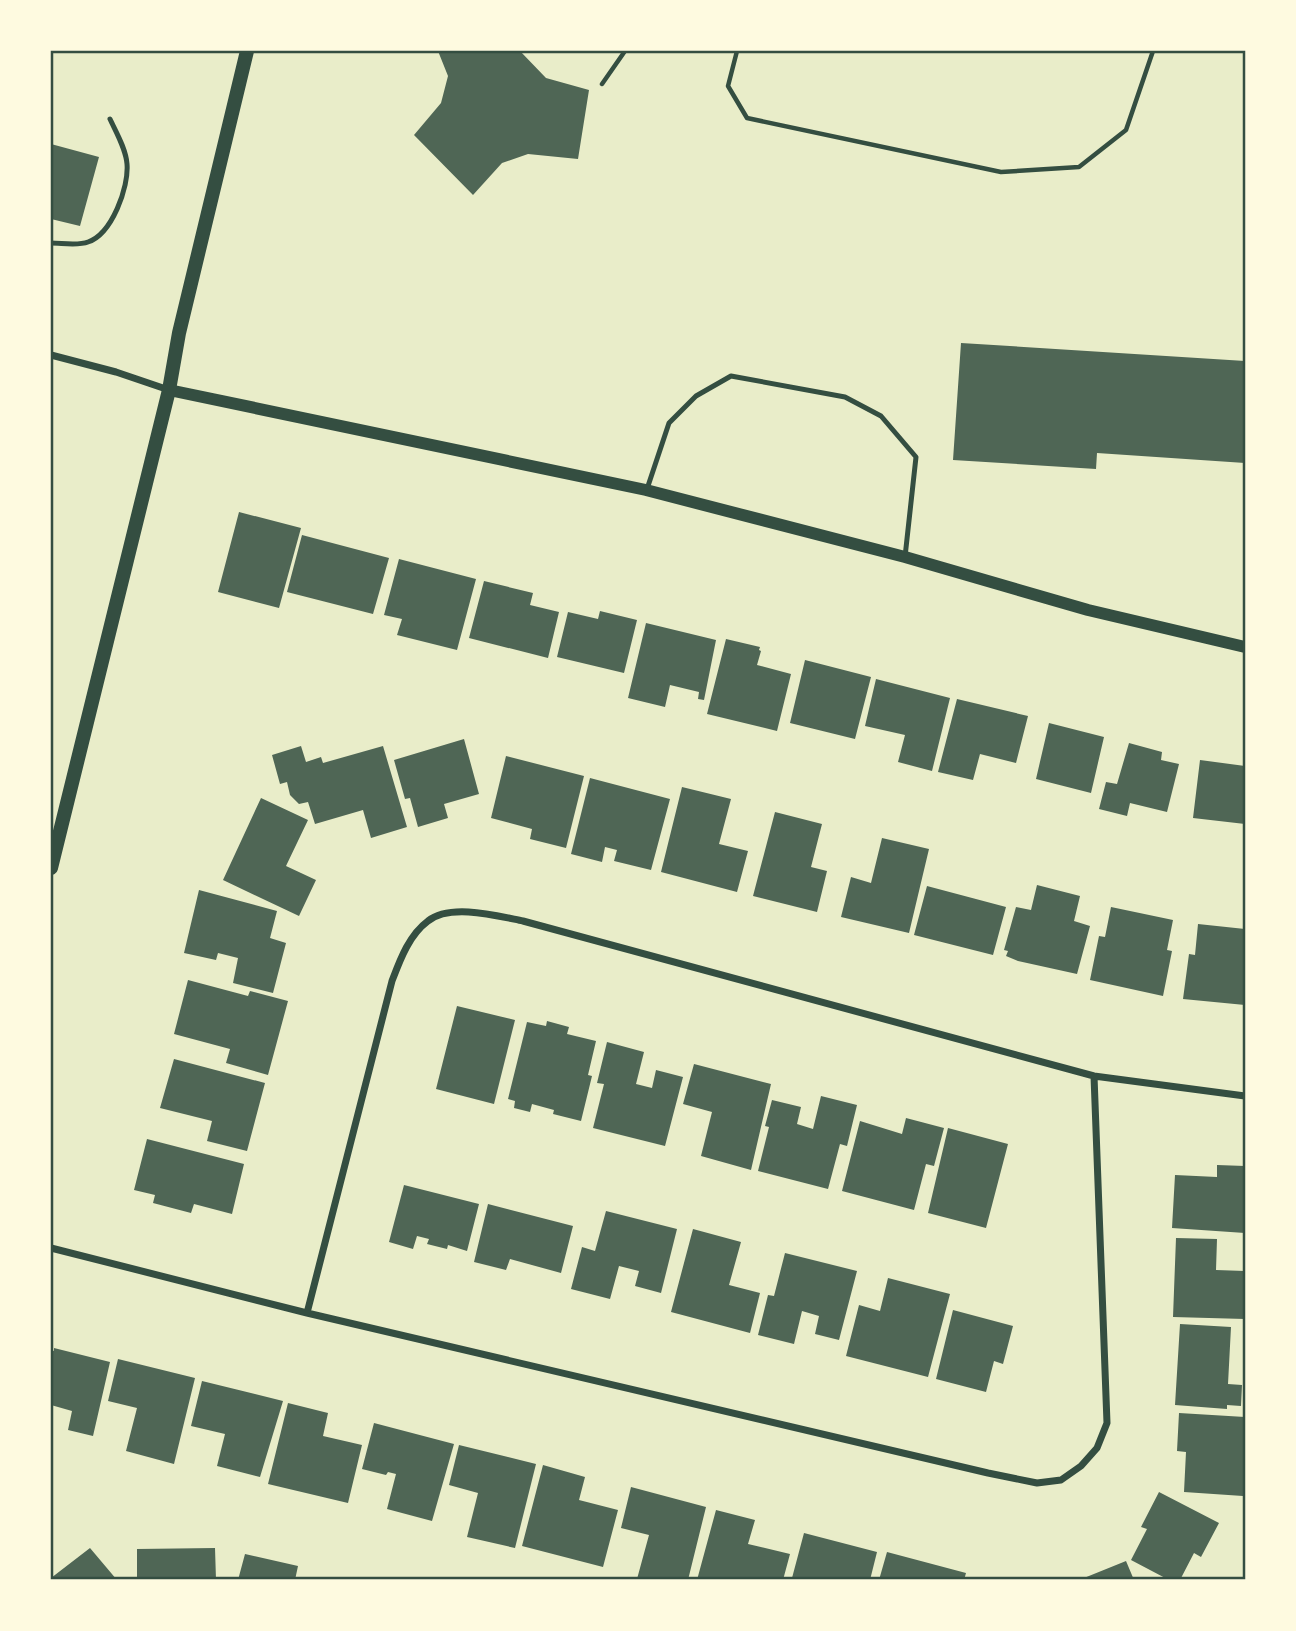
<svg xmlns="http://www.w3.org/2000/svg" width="1296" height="1631" viewBox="0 0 1296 1631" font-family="Figtree,sans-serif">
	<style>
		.building { fill: #4f6655 }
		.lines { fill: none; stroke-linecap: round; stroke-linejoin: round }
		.path { stroke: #344e41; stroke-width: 4.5 }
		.service { stroke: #344e41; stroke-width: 5 }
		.minor { stroke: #344e41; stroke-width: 7 }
		.tertiary { stroke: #344e41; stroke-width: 12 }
		.secondary { stroke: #344e41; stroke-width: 14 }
		.neatline { fill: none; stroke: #344e41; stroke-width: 2.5 }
	</style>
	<rect width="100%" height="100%" fill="#e9edc9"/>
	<path class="building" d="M438 51H520L546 78 589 90 578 159 528 154 502 163 473 195 414 135 441 103 448 76Z
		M51 144 99 157 80 226 51 219Z
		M961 343 1245 361V463L1097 453 1096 469 953 460Z
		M239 512 301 528 279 608 218 592Z
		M302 535 389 558 373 614 287 592Z
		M399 559 476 579 457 650 397 635 402 619 384 615Z
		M484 581 533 593 530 605 559 612 548 658 469 638Z
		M600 611 637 620 624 673 557 657 568 612 598 619Z
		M646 623 716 640 704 700 698 699 699 692 670 685 665 707 628 698Z
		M726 639 760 647 759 650 761 651 757 665 791 674 777 731 707 714Z
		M805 660 871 677 855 739 790 723Z
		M876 679 950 698 932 771 898 762 905 735 865 726Z
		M957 699 1028 716 1016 763 980 754 973 780 938 772Z
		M1049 723 1104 737 1091 793 1036 779Z
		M464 739 479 794 444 804 448 818 418 827 410 798 405 799 394 760Z
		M1129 743 1162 752 1161 760 1179 764 1167 812 1130 803 1127 816 1099 809 1106 782 1117 784Z
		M301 746 306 762 321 757 323 763 383 746 407 827 371 838 363 810 315 824 308 802 299 804 290 795 287 782 280 784 272 755Z
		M506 756 584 776 566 848 530 839 532 829 491 818Z
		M1200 760 1245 766V824L1193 818Z
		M590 778 670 799 651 870 614 861 617 850 605 847 602 862 571 854Z
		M682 787 731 799 719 844 748 851 737 892 661 872Z
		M261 798 308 820 286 866 316 880 299 916 223 880Z
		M775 812 822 824 811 867 827 871 817 912 753 896Z
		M882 838 929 849 909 933 841 917 851 877 871 883Z
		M1037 885 1080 896 1074 921 1090 926 1077 974 1018 961 1006 956 1008 951 1004 950 1016 907 1031 910Z
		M927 886 1006 907 993 955 914 935Z
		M199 890 277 911 270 938 286 943 273 993 233 983 238 958 218 953 216 960 184 953Z
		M1111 907 1173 920 1167 950 1172 951 1163 996 1090 980 1099 936 1105 937Z
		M1198 924 1245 929V1005L1183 999 1189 954 1195 955Z
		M188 980 248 996 250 991 288 1001 268 1075 226 1063 230 1049 174 1034Z
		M457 1006 515 1020 494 1104 436 1089Z
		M547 1021 569 1027 567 1034 596 1041 588 1075 592 1076 581 1121 553 1114 554 1110 532 1104 530 1112 514 1108 515 1101 508 1099 527 1022 546 1026Z
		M607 1042 644 1052 636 1084 652 1088 656 1070 683 1077 665 1146 593 1128 604 1084 597 1083Z
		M174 1059 265 1083 247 1151 207 1141 212 1121 160 1108Z
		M694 1064 771 1084 751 1170 701 1156 712 1112 683 1104Z
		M821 1096 857 1105 847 1146 840 1144 828 1189 758 1171 769 1127 765 1126 772 1100 801 1107 797 1124 813 1129Z
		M906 1118 944 1128 934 1166 926 1164 914 1210 842 1191 860 1121 902 1134Z
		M948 1128 1008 1144 986 1228 928 1213Z
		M147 1139 244 1164 232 1214 194 1204 191 1213 153 1203 155 1195 134 1190Z
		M1217 1165 1245 1166V1233L1172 1228 1175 1175 1217 1177Z
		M404 1185 479 1204 467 1251 448 1245 447 1249 427 1244 429 1239 417 1236 413 1249 389 1242Z
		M488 1204 573 1226 561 1273 510 1259 506 1270 474 1262Z
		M606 1211 677 1229 661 1293 635 1286 639 1271 619 1266 610 1299 571 1289 582 1247 595 1251Z
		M693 1229 741 1242 729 1285 760 1293 750 1333 671 1312Z
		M1176 1238 1217 1239 1216 1270 1245 1271V1319L1173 1317Z
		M785 1253 857 1271 839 1340 815 1334 819 1316 802 1311 794 1344 758 1335 768 1295 774 1296Z
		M888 1278 950 1294 928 1377 846 1356 859 1305 880 1311Z
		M953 1310 1013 1326 1003 1364 994 1361 986 1392 936 1379Z
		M1180 1324 1231 1327 1228 1384 1242 1385 1241 1406 1227 1405V1409L1175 1405Z
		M54 1348 110 1362 93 1436 68 1430 72 1411 51 1405V1350L54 1351Z
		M118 1359 195 1378 174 1464 126 1451 137 1408 108 1401Z
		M202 1381 283 1401 260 1477 217 1466 225 1434 191 1426Z
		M288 1403 328 1413 323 1436 362 1445 348 1503 268 1484Z
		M1179 1413 1245 1417 1243 1496 1184 1492 1186 1452 1177 1451Z
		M374 1423 454 1444 432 1521 387 1509 396 1474 388 1472 386 1475 362 1469Z
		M459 1445 536 1464 515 1548 467 1537 478 1493 449 1485Z
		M543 1465 585 1477 579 1500 618 1510 603 1567 522 1546Z
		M631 1487 706 1507 688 1580 637 1579 649 1535 621 1528Z
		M1159 1492 1219 1523 1201 1557 1194 1553 1180 1580H1169L1131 1560 1147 1529 1141 1527Z
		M716 1510 755 1520 748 1544 790 1554 783 1580H697Z
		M804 1533 877 1552 870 1580H802L792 1578Z
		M90 1548 117 1580H51V1578Z
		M215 1548 216 1580H137V1549Z
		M887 1552 966 1573 964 1580H879Z
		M245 1554 298 1566 295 1580H238Z
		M1126 1561 1134 1580H1079Z"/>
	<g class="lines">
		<path class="path" d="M737 51 728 86 747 118 1001 172 1079 167 1126 130 1153 51
			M602 84 625 51"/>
		<path class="service" d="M51 243C62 243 78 246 88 242 112 234 129 187 127 164 126 149 116 132 110 119
			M647 489 669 423 696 396 731 376 845 397 881 416 916 457 905 557"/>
		<path class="minor" d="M51 355 116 372 169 390
			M51 1248 307 1313 988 1473 1037 1483 1061 1480 1081 1466 1097 1448 1107 1423 1094 1076
			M307 1313 392 981C400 960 409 935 428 921 450 903 498 916 523 921L1094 1076 1245 1096"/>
		<path class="tertiary" d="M169 390 646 490 905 557 1088 610 1245 647"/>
		<path class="secondary" d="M51 868 169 390 179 333 247 51"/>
	</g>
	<rect width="1296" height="1631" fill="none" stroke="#fefae0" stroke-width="105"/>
	<rect x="52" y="52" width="1192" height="1526" class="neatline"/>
</svg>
